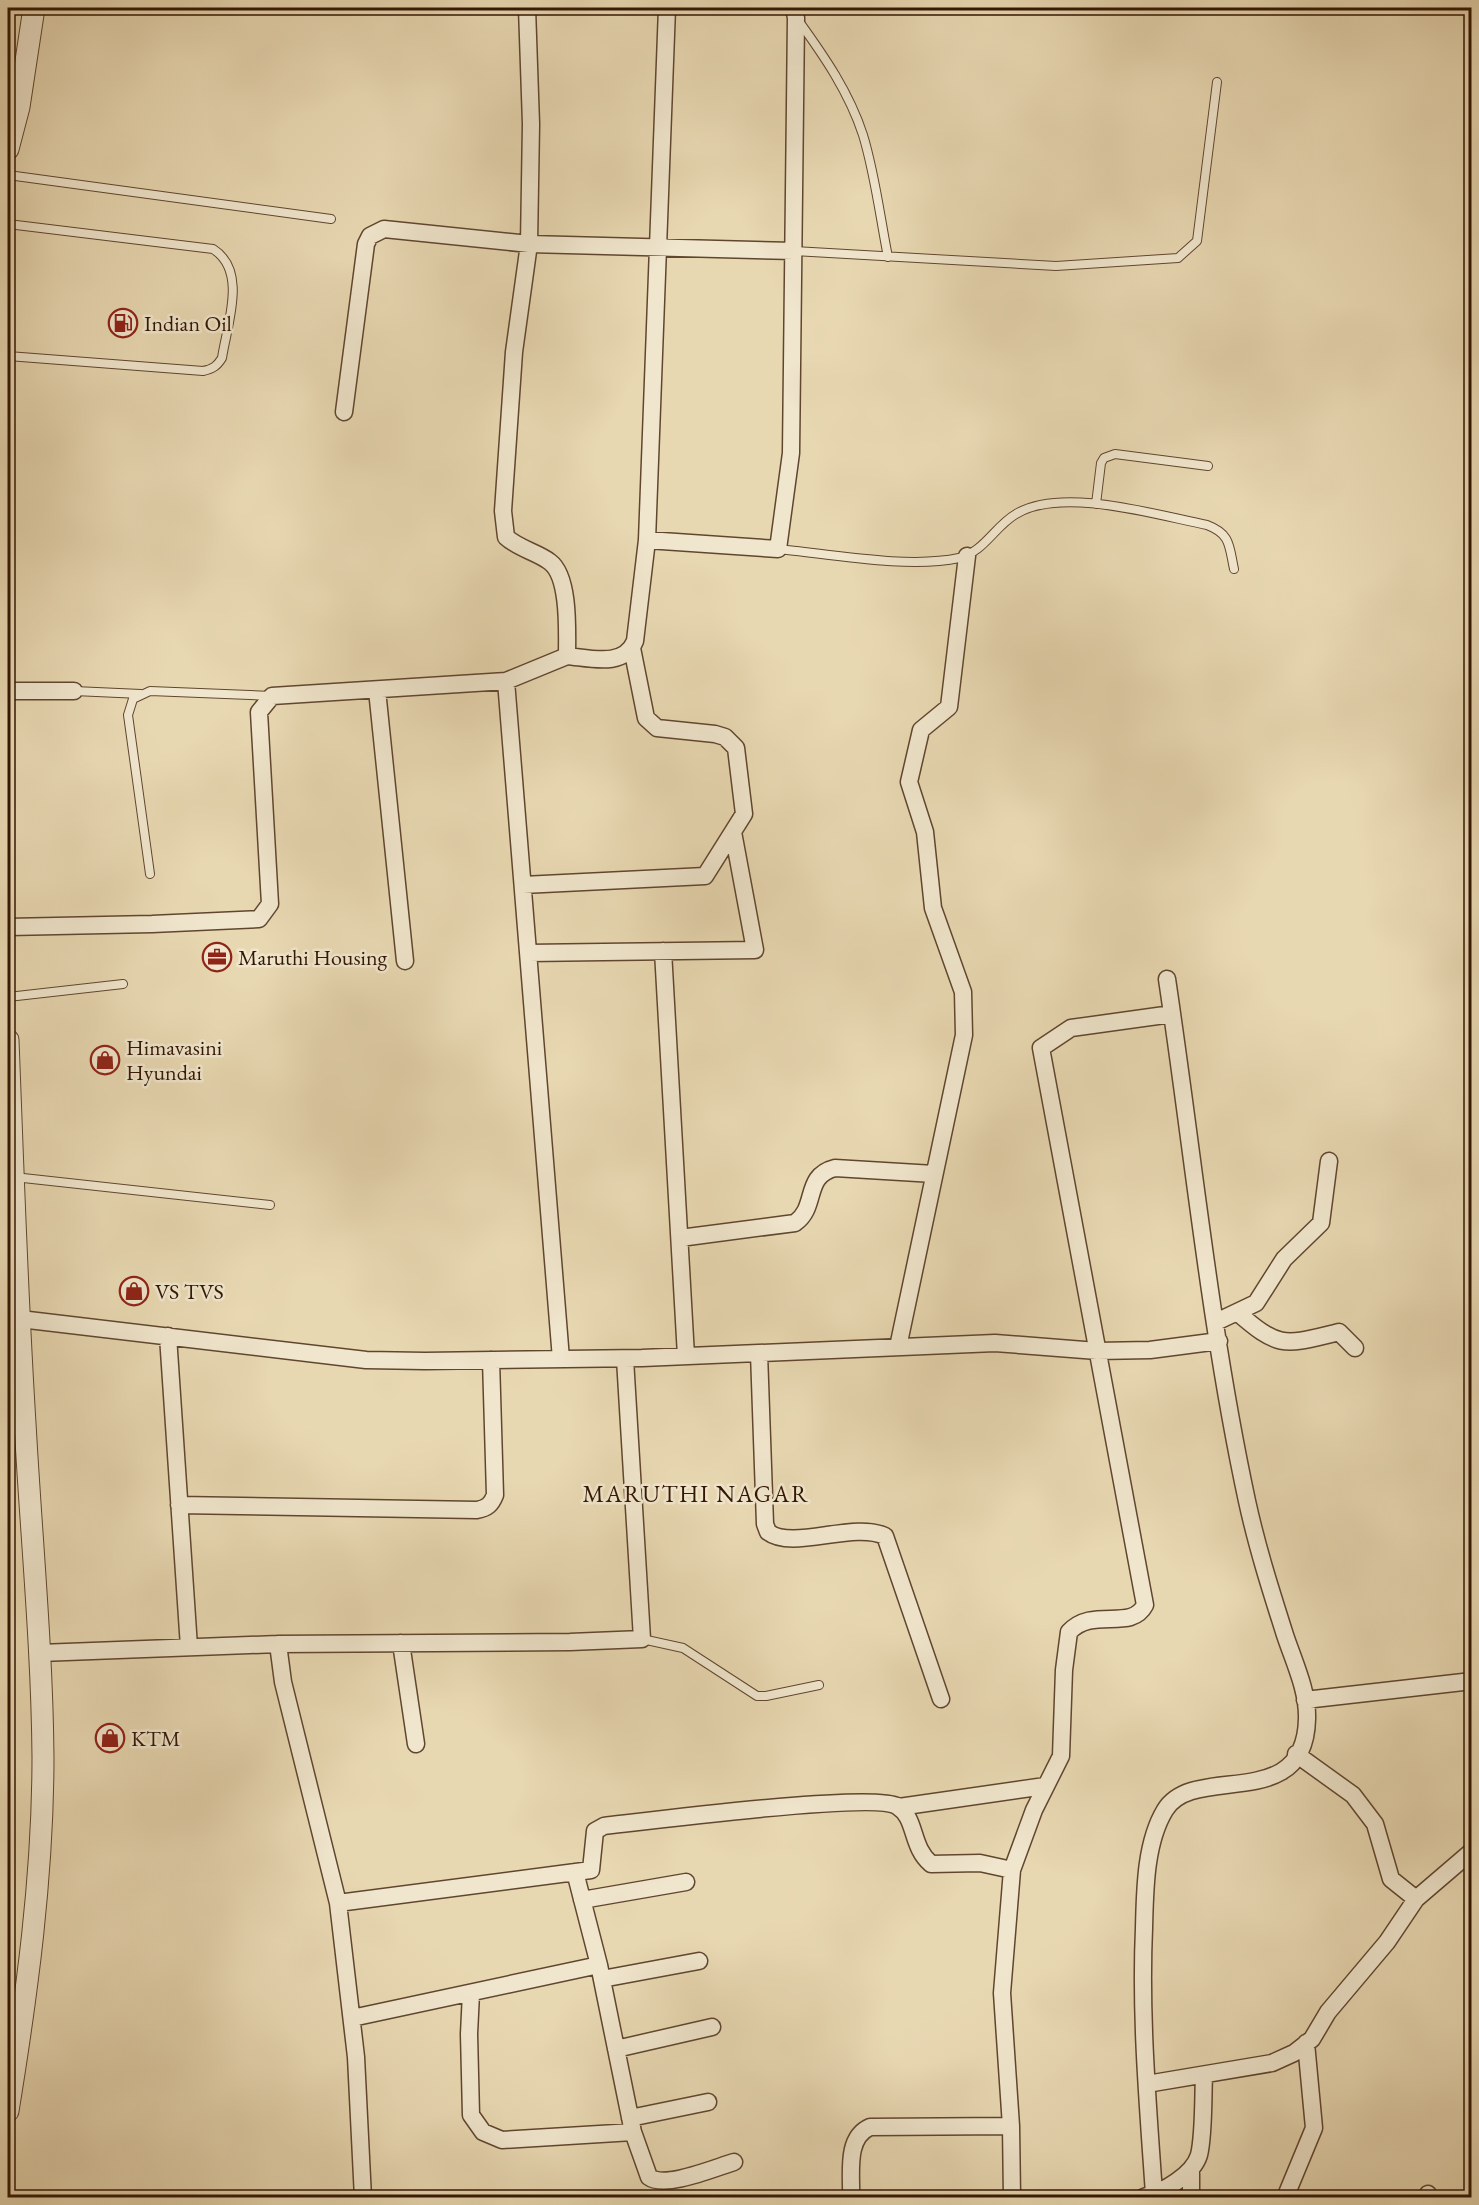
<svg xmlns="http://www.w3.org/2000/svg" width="1479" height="2205" viewBox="0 0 1479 2205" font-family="'EB Garamond',serif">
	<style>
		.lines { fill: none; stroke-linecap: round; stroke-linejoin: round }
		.service-casing { stroke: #60462f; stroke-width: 10 }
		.minor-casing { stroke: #60462f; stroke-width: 19 }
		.tertiary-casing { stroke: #60462f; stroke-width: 23 }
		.service { stroke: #f0e6cd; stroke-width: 8 }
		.minor { stroke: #f0e6cd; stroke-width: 16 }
		.tertiary { stroke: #f0e6cd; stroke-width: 21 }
		.labels { text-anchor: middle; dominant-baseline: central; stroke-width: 5; stroke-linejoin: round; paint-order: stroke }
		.poi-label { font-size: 22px; fill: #321603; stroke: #f0e6cd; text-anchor: start }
		.neighbourhood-label { font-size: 24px; letter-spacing: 1.5px; fill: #321603; stroke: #f0e6cd }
	</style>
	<rect width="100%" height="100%" fill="#e8d8b2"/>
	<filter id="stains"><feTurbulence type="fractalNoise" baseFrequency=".00333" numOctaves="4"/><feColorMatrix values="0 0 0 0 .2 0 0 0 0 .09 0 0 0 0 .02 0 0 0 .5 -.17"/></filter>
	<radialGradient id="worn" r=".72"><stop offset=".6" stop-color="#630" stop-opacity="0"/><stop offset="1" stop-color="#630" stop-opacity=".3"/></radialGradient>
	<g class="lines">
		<g class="service-casing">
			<path id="service" d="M798 20C824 56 849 92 863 135 875 174 880 217 888 257
				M8 175 331 219
				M8 224 213 249C248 271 227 324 222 358 217 366 213 369 203 371L8 356
				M794 251 1056 266 1178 258 1197 241 1217 82
				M1096 504 1101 463 1104 458 1115 454 1208 466
				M778 549C830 554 909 569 959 558 984 552 995 526 1016 514 1062 486 1156 515 1207 525 1231 534 1229 546 1234 569
				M74 691 141 694
				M150 874 128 715 133 699 150 691 272 696
				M8 997 123 984
				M14 1177 270 1205
				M642 1639 683 1648 757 1696H766L819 1685"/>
		</g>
		<g class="minor-casing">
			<path id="minor" d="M344 412 366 244 370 236 384 229 529 244 794 251
				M647 540 778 549 791 453 796 18 794 8
				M567 656C590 658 624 668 635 641L647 540 667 8
				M506 681 561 1359
				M377 690 405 961
				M8 691H74
				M523 885 705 876 744 814 736 748 725 737 715 734 657 728 646 718 632 648
				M8 927 152 924 259 919 270 904 259 712 272 696 506 681 567 656C567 633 570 577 550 562 537 552 519 549 506 537L503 511 514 352 529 244 531 124 527 8
				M663 951 686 1356
				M528 953 755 950 733 832
				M680 1238 795 1223C818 1207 803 1176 835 1168L934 1174
				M1237 1312C1280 1350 1285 1345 1339 1332L1355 1348
				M20 1319 366 1360 425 1361 642 1358 995 1343 1097 1351 1150 1350 1219 1341
				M1216 1322 1256 1303 1284 1259 1321 1223 1329 1161
				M168 1336 189 1647
				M898 1347 964 1035 963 992 933 908 925 832 909 782 921 730 949 707 967 556
				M759 1353 765 1524 768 1532C793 1551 853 1521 885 1536L941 1699
				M179 1505 477 1510C487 1508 491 1505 495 1495L491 1360
				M401 1643 416 1744
				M278 1644 283 1682 338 1903 356 2057 363 2198
				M40 1653 278 1644 570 1642 642 1639 625 1359
				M1305 1700 1472 1681
				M1296 1754 1353 1795 1375 1824 1391 1879 1416 1899
				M899 1807 1045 1786
				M575 1872 599 1965 633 2132 649 2177C665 2189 714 2168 734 2162
				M582 1900 686 1882
				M338 1903 591 1870 595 1831 604 1826C648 1821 873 1792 897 1806 917 1818 910 1846 931 1864L980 1863 1012 1870
				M602 1979 699 1961
				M471 1993 469 2034 471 2115 483 2132 502 2140 633 2132
				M352 2018 599 1965
				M616 2049 712 2027
				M1147 2084 1272 2063 1294 2053 1312 2039 1328 2012 1387 1942 1416 1899 1472 1851
				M630 2118 708 2102
				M1191 2171V2198
				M1154 2194C1148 2105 1140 2017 1144 1928 1145 1891 1145 1843 1165 1810 1194 1762 1305 1815 1307 1719 1308 1691 1294 1662 1285 1635 1271 1591 1257 1547 1247 1501 1210 1329 1193 1153 1167 979
				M1428 2194 1429 2198
				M1144 2197C1163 2192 1193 2175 1199 2155 1204 2135 1203 2097 1204 2075
				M851 2198C852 2174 845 2138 870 2127L1011 2126
				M1012 2198 1011 2126 1002 1993 1012 1870 1034 1810 1061 1756 1064 1670 1069 1632C1093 1606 1131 1632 1145 1605L1041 1048 1071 1028 1172 1014
				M1285 2198 1314 2128 1306 2043"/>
		</g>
		<g class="tertiary-casing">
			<path id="tertiary" d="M8 149 19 107 34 8
				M8 1040C13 1168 17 1296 25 1423 31 1534 42 1645 43 1757 43 1876 27 1994 8 2111"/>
		</g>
		<use href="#service" class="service"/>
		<use href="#minor" class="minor"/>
		<use href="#tertiary" class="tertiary"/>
	</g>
	<defs>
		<g id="fuel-ring" transform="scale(1.5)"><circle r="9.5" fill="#f0e6cd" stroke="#8f2418" stroke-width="1.5"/><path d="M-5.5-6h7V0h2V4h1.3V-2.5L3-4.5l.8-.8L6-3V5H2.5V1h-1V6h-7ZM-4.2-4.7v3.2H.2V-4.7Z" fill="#8f2418"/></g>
		<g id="office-ring" transform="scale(1.5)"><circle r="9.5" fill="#f0e6cd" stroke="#8f2418" stroke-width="1.5"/><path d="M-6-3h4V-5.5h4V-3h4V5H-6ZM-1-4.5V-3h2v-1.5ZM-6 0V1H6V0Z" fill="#8f2418"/></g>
		<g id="shop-ring" transform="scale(1.5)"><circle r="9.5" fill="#f0e6cd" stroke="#8f2418" stroke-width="1.5"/><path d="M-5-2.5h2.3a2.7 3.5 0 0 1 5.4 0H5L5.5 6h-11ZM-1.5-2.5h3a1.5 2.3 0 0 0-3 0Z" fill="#8f2418"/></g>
	</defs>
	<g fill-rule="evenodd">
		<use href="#fuel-ring" x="123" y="323"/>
		<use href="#office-ring" x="217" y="957"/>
		<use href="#shop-ring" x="105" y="1060"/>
		<use href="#shop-ring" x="134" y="1291"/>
		<use href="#shop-ring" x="110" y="1738"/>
	</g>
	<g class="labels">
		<g class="poi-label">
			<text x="144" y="323">Indian Oil</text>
			<text x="238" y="957">Maruthi Housing</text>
			<text x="126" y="1047">Himavasini<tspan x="126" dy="25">Hyundai</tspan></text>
			<text x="155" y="1291">VS TVS</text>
			<text x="131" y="1738">KTM</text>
		</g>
		<g class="neighbourhood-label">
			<text x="696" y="1493">MARUTHI NAGAR</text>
		</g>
	</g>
	<rect width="1479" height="2205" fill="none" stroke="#e8d8b2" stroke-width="30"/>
	<rect x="9" y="9" width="1461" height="2187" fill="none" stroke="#321603" stroke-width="3"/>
	<rect x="15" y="15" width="1449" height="2175" fill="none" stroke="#321603" stroke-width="1.5"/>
	<rect width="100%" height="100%" filter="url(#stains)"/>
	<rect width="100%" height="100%" fill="url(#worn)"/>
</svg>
